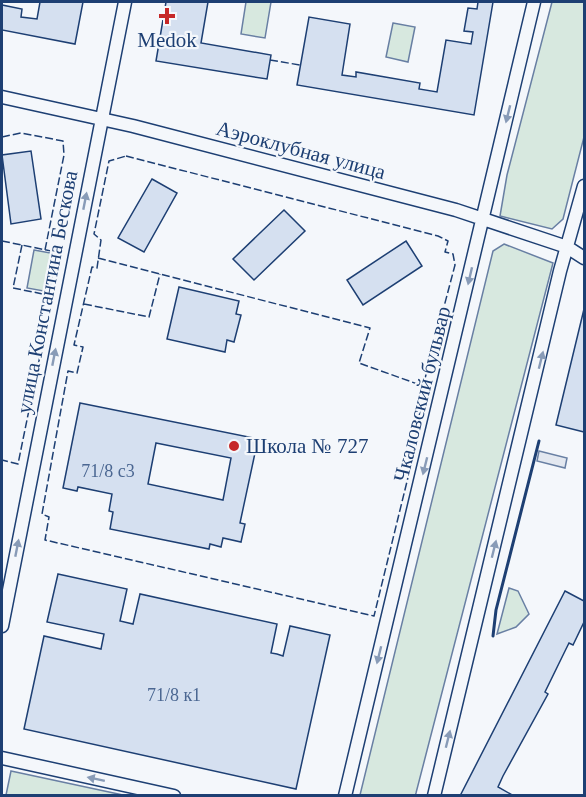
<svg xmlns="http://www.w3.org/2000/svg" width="586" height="797" viewBox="0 0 586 797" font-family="'Times New Roman',serif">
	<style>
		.green { fill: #d7e8df; stroke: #687fa3; stroke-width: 1.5 }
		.parking { fill: #e3e8f0; stroke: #687fa3; stroke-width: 1.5 }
		.building { fill: #d5e0f0; stroke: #1d3f73; stroke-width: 1.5; fill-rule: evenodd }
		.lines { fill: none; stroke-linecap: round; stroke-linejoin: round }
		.street-casing { stroke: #1d3f73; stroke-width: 15 }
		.street { stroke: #f4f7fb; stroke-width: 12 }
		.fence { stroke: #1d3f73; stroke-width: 1.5; stroke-dasharray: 8 3; stroke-linecap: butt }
		.wall { stroke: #1d3f73; stroke-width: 3 }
		.oneway { fill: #889bb7 }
		.poi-dot { fill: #c62828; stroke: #f4f7fb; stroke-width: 2 }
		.labels { text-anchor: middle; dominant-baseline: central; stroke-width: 4.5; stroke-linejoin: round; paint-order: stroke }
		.number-label { font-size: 18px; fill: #4b6792 }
		.poi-label { font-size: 21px; fill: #1d3f73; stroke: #f4f7fb }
		.street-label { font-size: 21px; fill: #1d3f73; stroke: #f4f7fb }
	</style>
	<rect width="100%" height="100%" fill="#f4f7fb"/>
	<path class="green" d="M246 2H271L265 38 241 34Z
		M552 2H584V137L563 219 552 229 500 216 507 175Z
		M393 23 415 27 408 62 386 57Z
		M504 244 553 263 416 793 415 796 360 795 493 251Z
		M34 250 56 254 49 292 27 288Z
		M509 588 518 591 529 614 516 627 497 634Z
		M11 771 123 795H6Z"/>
	<path class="parking" d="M539 451 567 458 565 468 537 461Z"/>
	<path class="building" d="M40 2H83L75 44 2 30V5L22 9 21 17 37 19Z
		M166 2H208L201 43 271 55 267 79 156 61Z
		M478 2H493L474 115 297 85 309 17 350 24 342 75 356 77V72L420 83 419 89 437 92 446 40 471 44 473 32 464 31 468 8 477 9Z
		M31 151 41 219 11 224 2 155Z
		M152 179 177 193 144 252 118 238Z
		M284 210 305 231 254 280 233 259Z
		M406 241 422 266 363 305 347 280Z
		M179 287 239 301 236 314 241 315 234 342 227 340 225 352 167 339Z
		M584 309V432L556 425Z
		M80 403 258 439 240 523 245 524 241 542 223 538 221 547 210 544 209 549 110 529 113 512 109 511 112 494 78 487 77 491 63 488ZM156 443 231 458 223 500 148 484Z
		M58 574 127 589 120 621 133 624 140 594 277 624 271 653 277 654 283 656 290 626 330 635 296 789 24 729 44 636 101 649 104 634 47 622Z
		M565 591 584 601V622L573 645 569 643 566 649 545 692 548 694 503 776 498 787 514 796H460Z"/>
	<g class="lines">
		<g class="street-casing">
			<path id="street" d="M2 97 133 126 456 210 567 247 584 258
				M2 626 125 2
				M2 758 174 796
				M345 796 534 2
				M434 796 560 271 584 186"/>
		</g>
		<use href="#street" class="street"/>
		<path class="fence" d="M270 60 300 65
			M2 137 21 133 63 141 64 155 45 250
			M126 156 438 236 448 241 445 252 453 254 455 265 423 386V396L418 397 416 408 420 410 413 457 374 616 45 540 49 517 42 514 68 371 77 373 83 347 74 345 92 267 97 268 101 240 94 234 109 161Z
			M2 241 61 253 18 464 2 460
			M22 245 13 288 53 296
			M98 258 370 328 359 363 423 386
			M84 304 149 317 160 274"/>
		<path class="wall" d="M493 636 496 610 539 441"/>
	</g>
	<defs><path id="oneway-solid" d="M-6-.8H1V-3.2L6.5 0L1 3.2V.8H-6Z" transform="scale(1.5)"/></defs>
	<g class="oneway">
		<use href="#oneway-solid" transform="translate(508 114) rotate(104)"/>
		<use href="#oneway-solid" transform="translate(85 201) rotate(-79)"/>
		<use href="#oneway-solid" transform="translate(470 276) rotate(103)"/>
		<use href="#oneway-solid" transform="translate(54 357) rotate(-79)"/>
		<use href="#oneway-solid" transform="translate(541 360) rotate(-76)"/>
		<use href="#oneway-solid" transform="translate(425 466) rotate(104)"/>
		<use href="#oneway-solid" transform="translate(17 548) rotate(-79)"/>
		<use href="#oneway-solid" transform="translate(494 549) rotate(-76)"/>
		<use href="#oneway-solid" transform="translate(379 655) rotate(104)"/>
		<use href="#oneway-solid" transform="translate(448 739) rotate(-76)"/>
		<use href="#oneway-solid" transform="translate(96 779) rotate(-168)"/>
	</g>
	<g class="poi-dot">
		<path d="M164 7h6v6h6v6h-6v6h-6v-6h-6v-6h6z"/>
		<circle cx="234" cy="446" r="6"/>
	</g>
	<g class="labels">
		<g class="number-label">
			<text x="108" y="471">71/8 с3</text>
			<text x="174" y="695">71/8 к1</text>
		</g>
		<g class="poi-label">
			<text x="167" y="40">Medok</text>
			<text x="246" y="446" text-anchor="start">Школа № 727</text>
		</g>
		<g class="street-label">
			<text transform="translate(301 150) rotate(15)">Аэроклубная улица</text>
			<text transform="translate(47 292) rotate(-79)">улица Константина Бескова</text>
			<text transform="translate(422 394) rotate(-76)">Чкаловский бульвар</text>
		</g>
	</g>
	<rect width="586" height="797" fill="none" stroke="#1d3f73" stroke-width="6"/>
</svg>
